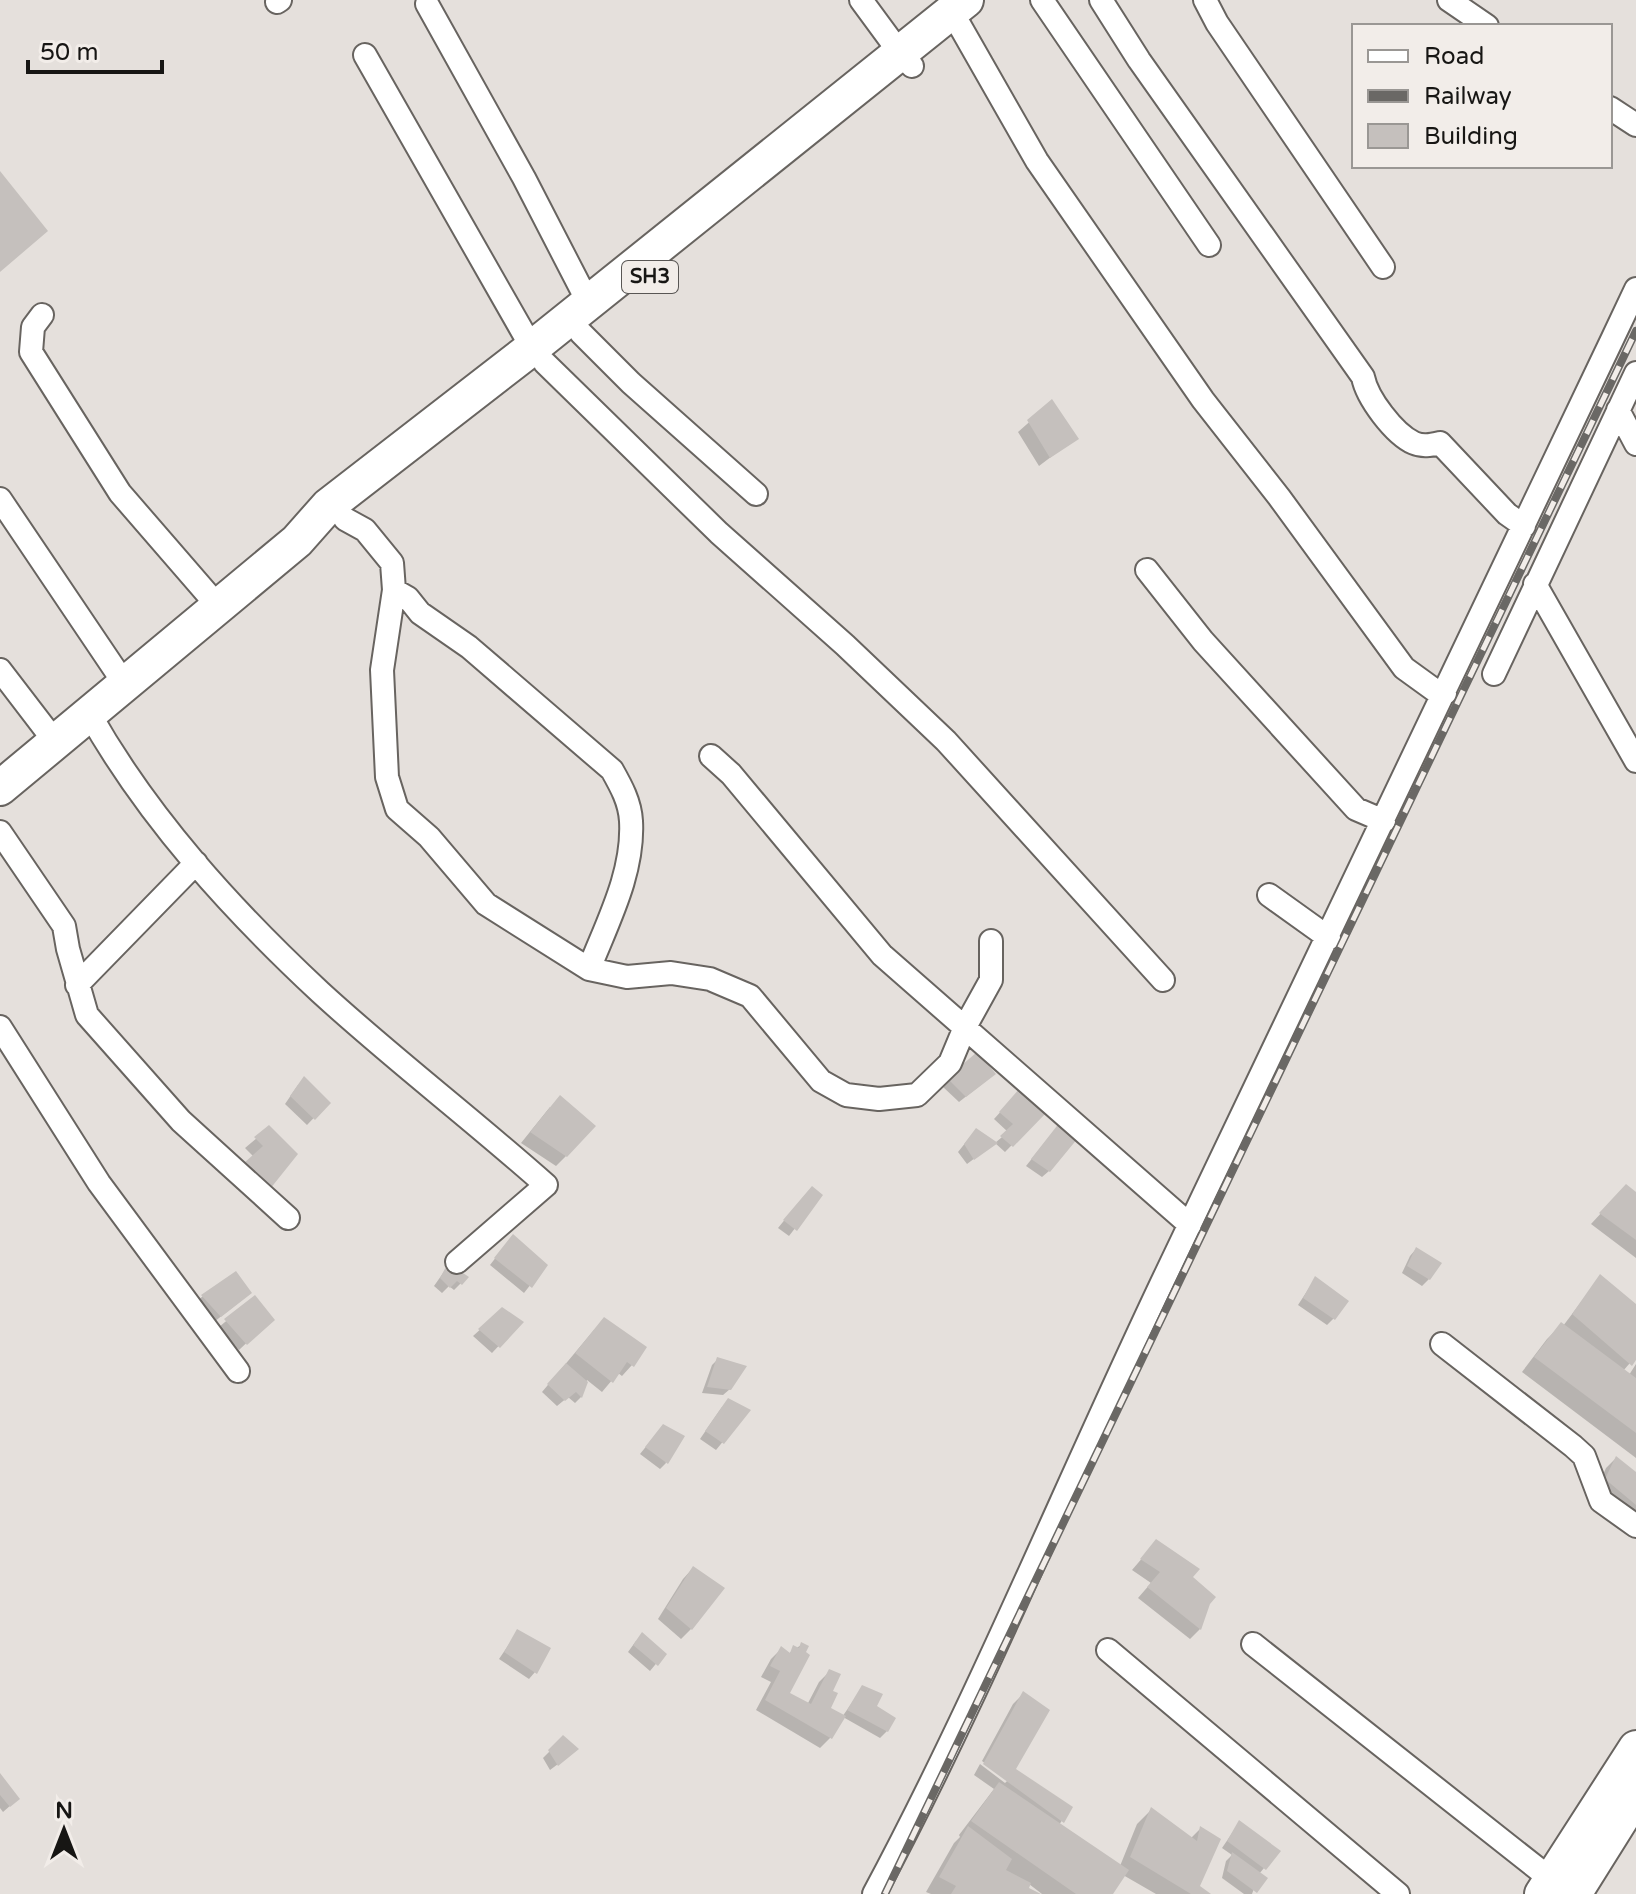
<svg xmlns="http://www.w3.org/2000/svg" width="1636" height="1894" viewBox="0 0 1636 1894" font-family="'Varela Round',sans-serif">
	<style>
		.shadow { fill: #0003 }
		.building { fill: #c5c0bd }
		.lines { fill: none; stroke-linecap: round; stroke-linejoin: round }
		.street-casing { stroke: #686460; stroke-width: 26 }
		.primary-casing { stroke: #686460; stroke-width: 38 }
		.street { stroke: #fff; stroke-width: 22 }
		.primary { stroke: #fff; stroke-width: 34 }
		.rail-casing { stroke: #6a6865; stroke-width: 8 }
		.rail { stroke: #f2ede9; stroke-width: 5; stroke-dasharray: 15; stroke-linecap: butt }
		.labels { text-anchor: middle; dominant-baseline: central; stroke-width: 6; stroke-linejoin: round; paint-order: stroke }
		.shield { fill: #f2ede9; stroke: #595654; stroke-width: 2 }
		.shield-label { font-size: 20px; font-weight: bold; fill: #171614 }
	</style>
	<rect width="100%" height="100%" fill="#e5e0dc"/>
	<path class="shadow" d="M1052 402 1076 438 1039 466 1018 432Z
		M976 1055 987 1080 959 1102 942 1086Z
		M298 1085 328 1103 307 1125 285 1104Z
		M1014 1097 1044 1112 1005 1152 995 1143 967 1164 958 1152 970 1137 995 1143 1008 1132 994 1119Z
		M550 1107 566 1156 556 1166 521 1143Z
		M269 1128 258 1198 235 1174 254 1157 245 1148Z
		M1054 1131 1049 1171 1042 1177 1026 1166Z
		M805 1195 820 1196 789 1236 778 1228Z
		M1636 1195V1258L1591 1224 1616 1197Z
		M507 1243 546 1265 524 1293 490 1265Z
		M1416 1249 1429 1279 1422 1286 1402 1273 1410 1256Z
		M448 1266 466 1278 454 1290 449 1286 442 1293 434 1286Z
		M1600 1277 1636 1306V1356L1623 1371 1629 1375 1636 1364V1458L1522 1372 1547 1339 1561 1325 1563 1326Z
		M1315 1279 1334 1318 1327 1325 1298 1305Z
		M203 1296 243 1299 214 1322 196 1302Z
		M254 1298 272 1319 239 1350 219 1327Z
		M503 1309 521 1322 492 1353 473 1336Z
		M594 1330 632 1365 622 1376 618 1373 602 1392 587 1380 581 1397 575 1403 568 1397 557 1406 542 1392Z
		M718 1359 730 1389 723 1395 702 1393 712 1365Z
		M722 1407 748 1411 716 1450 700 1439Z
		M657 1433 666 1463 660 1469 640 1454Z
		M1616 1458 1636 1474V1523L1596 1490 1606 1468Z
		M1156 1542 1190 1578 1208 1603 1200 1629 1190 1639 1138 1598 1151 1583 1132 1570Z
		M693 1568 691 1629 681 1639 658 1619 683 1579Z
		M518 1631 535 1672 529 1679 499 1659Z
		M636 1641 664 1654 650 1671 628 1652Z
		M801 1645 787 1694 807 1705 819 1682 829 1672V1709L842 1717 863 1687 887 1731 880 1738 843 1717 831 1737 820 1748 756 1710 771 1682 761 1677 771 1659 781 1649 788 1654Z
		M1023 1694 1014 1770 1070 1808 1059 1825 1120 1866 1137 1824 1151 1810 1190 1839 1200 1829 1197 1887 1207 1894H1156L1123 1875 1110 1894H1042L1029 1884 1027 1889 1037 1894H931L926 1892 954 1843 960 1837 959 1835 994 1789 974 1775 980 1764 1005 1783 1008 1780 982 1761 1013 1704Z
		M563 1738 570 1755 550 1770 543 1758Z
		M0 1776 11 1805 3 1812 0 1808Z
		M1239 1823 1264 1868 1259 1874 1252 1894H1244L1222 1878 1226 1861 1232 1855 1222 1848Z"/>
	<path class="building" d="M0 171 48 231 0 272Z
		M1052 399 1079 439 1050 458 1027 420Z
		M977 1052 996 1074 966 1097 947 1078Z
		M304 1076 331 1103 315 1120 290 1096Z
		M1020 1088 1047 1112 1013 1147 1000 1136 1013 1124 999 1112Z
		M560 1095 596 1126 567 1157 530 1132Z
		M1060 1122 1078 1138 1050 1172 1031 1159Z
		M269 1125 298 1154 270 1189 244 1163 263 1146 254 1137Z
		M976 1128 998 1143 974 1160 964 1144Z
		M1626 1184 1636 1192V1240L1599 1213Z
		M812 1186 823 1195 797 1231 783 1220Z
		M513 1234 548 1265 532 1288 494 1258Z
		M1416 1247 1442 1263 1430 1280 1407 1266Z
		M448 1263 469 1277 462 1285 457 1281 450 1288 440 1278Z
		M236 1271 252 1293 221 1317 201 1295Z
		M1600 1274 1636 1304V1360L1632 1366 1572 1314Z
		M1315 1276 1349 1301 1335 1320 1303 1298Z
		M255 1295 275 1320 247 1345 224 1319Z
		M502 1307 524 1322 500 1348 478 1329Z
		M604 1317 647 1347 634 1367 627 1362 613 1383 575 1353Z
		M1561 1322 1636 1378V1433L1534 1357Z
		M717 1357 747 1366 731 1390 707 1387Z
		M566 1363 588 1382 582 1398 576 1392 565 1401 547 1384Z
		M728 1398 751 1410 724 1444 705 1431Z
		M663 1424 685 1436 668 1464 645 1447Z
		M1616 1456 1636 1472V1505L1605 1479Z
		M1156 1539 1200 1569 1193 1577 1216 1597 1210 1604 1201 1630 1147 1587 1160 1572 1140 1559Z
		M693 1566 725 1588 692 1630 666 1608Z
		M517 1629 551 1648 537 1674 504 1652Z
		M642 1632 667 1654 658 1666 633 1645Z
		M801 1642 809 1646 806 1652 810 1655 790 1693 811 1704 829 1669 841 1674 833 1691 838 1693 831 1708 846 1716 832 1739 765 1700 780 1671 770 1666 781 1646 790 1653 793 1645 799 1648Z
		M862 1685 883 1694 877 1706 896 1718 888 1732 847 1710Z
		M1023 1691 1050 1710 1016 1769 1073 1807 1064 1823 983 1764Z
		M563 1735 579 1749 558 1766 548 1750Z
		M0 1773 20 1799 10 1807 0 1795Z
		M999 1782 1129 1870 1113 1894H1076L971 1821Z
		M1151 1807 1197 1841 1200 1826 1221 1839 1200 1886 1211 1894H1191L1130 1857Z
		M1239 1820 1281 1851 1266 1870 1227 1841Z
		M968 1826 1012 1859 1006 1870 1031 1883 1029 1888 1041 1894H951L956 1886 939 1877Z
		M1232 1852 1268 1878 1257 1893 1227 1871Z"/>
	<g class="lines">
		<g class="street-casing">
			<path id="street" d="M861 0 900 53 912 66
				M1042 0 1209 245
				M1101 0 1139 60 1363 377C1367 398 1394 434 1414 443 1423 447 1431 445 1440 443L1507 514 1524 526
				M1205 0 1217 23 1383 267
				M1449 0 1487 26
				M277 2 280 0
				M427 4 524 178 588 302
				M960 26 1037 161 1203 400 1279 497 1404 668 1433 689 1445 693
				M365 55 532 348
				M1610 108 1636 125
				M42 315 33 327 31 352 120 493 217 605
				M581 333 631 383 756 494
				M545 363 719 533 845 645 946 741 1163 980
				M1618 410 1636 444
				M0 499 124 683
				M345 519 365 530 392 563 394 590 382 670 387 777 397 809 429 837 486 904 589 969 627 977 671 973 710 979 750 996 821 1081 846 1095 879 1099 917 1095 950 1063 965 1027 991 980V941
				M1147 570 1203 641 1356 809 1384 821
				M1535 584 1636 761
				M394 590 408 598 420 613 469 647 612 770C621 786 630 802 631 821 634 873 607 923 589 969
				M0 670 56 743
				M1494 674 1636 373
				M89 713C148 818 232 910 320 992 393 1059 472 1119 546 1185L457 1262
				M711 756 731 774 882 955 1190 1225
				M0 832 64 926 68 949 87 1015 181 1121 288 1218
				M1269 895 1329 938
				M77 985 196 863
				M0 1027 99 1183 238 1371
				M1442 1344 1573 1446 1584 1456 1601 1501 1636 1526
				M1253 1644 1552 1880
				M1108 1650 1398 1894
				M874 1894C982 1692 1068 1479 1167 1272 1324 944 1481 617 1636 289"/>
		</g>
		<g class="primary-casing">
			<path id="primary" d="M0 788 297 541 328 506 532 348 966 0
				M1542 1894 1636 1748
				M1574 1894 1636 1795"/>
		</g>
		<use href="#street" class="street"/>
		<use href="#primary" class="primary"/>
		<g class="rail-casing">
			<path id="rail" d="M885 1894 1636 331"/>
		</g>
		<use href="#rail" class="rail"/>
	</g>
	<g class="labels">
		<rect class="shield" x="622" y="261" width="56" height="32" rx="6"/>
		<g class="shield-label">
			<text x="650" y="277">SH3</text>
		</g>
	</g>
	<rect x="1352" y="24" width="260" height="144" fill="#f2ede9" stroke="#9a9794" stroke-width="2"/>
	<rect x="1368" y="50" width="40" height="12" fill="#ffffff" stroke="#9a9794" stroke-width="2"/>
	<text x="1424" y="64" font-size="24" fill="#171614">Road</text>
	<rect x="1368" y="90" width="40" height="12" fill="#6a6865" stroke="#9a9794" stroke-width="2"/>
	<text x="1424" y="104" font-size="24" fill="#171614">Railway</text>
	<rect x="1368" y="124" width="40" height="24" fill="#c5c0bd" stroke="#9a9794" stroke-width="2"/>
	<text x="1424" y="144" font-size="24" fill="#171614">Building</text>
	<g transform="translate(64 1830)" stroke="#f2ede9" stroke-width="6" paint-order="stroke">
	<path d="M0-6L14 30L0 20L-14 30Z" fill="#171614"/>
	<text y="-12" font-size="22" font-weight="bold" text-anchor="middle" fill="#171614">N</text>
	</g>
	<path d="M28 60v12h134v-12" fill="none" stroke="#171614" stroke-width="4"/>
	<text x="40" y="60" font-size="24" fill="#171614" stroke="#f2ede9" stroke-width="6" paint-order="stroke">50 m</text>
</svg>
